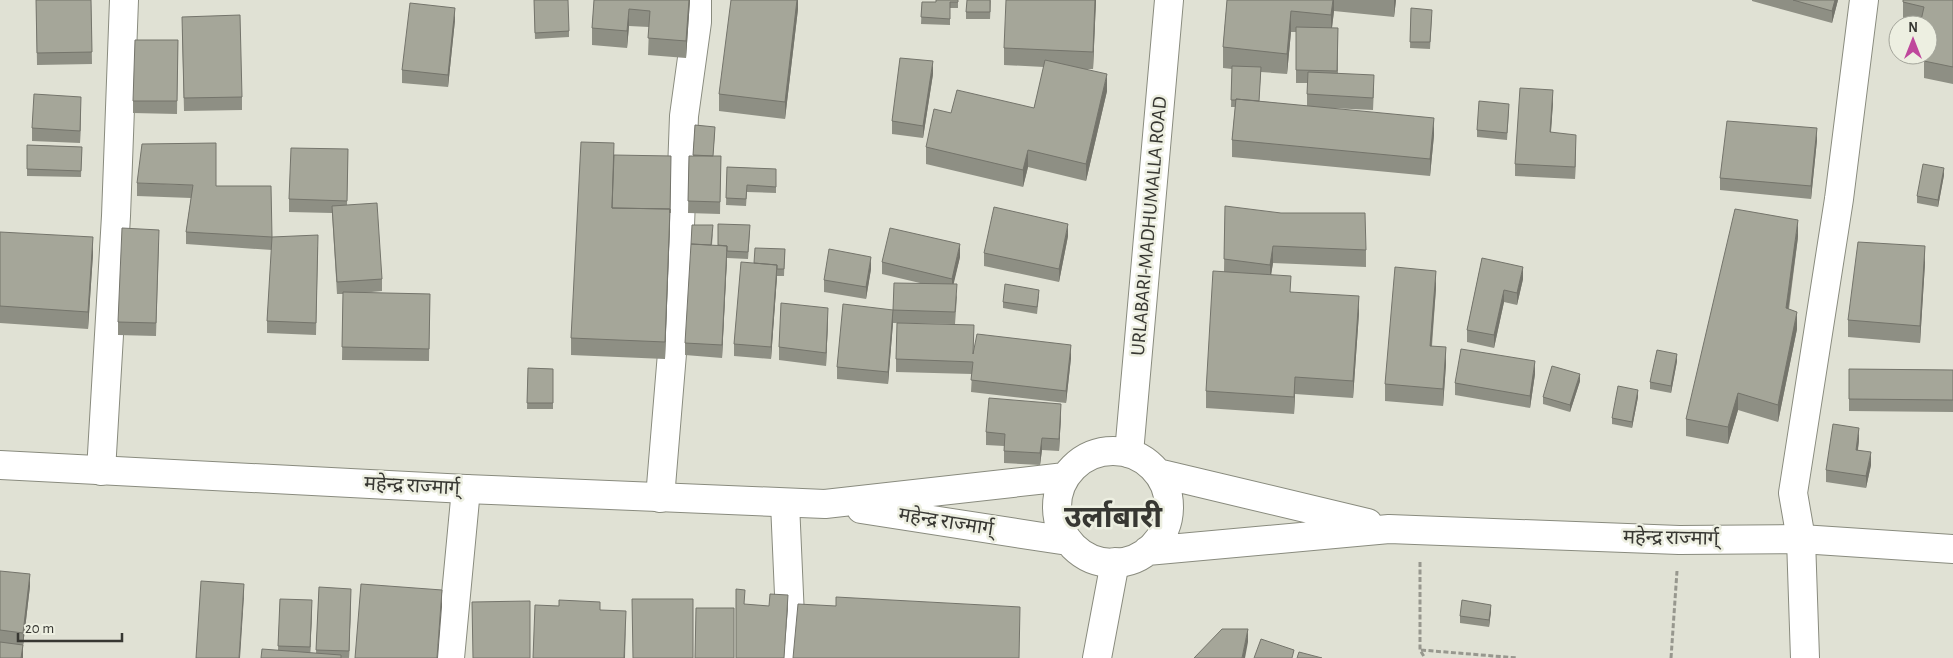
<svg xmlns="http://www.w3.org/2000/svg" width="1953" height="658" viewBox="0 0 1953 658" font-family="'Alegreya Sans','Noto Sans Devanagari',sans-serif">
	<style>
		.lines { fill: none; stroke-linecap: round; stroke-linejoin: round }
		.street-casing { stroke: #898b7e; stroke-width: 30 }
		.secondary-casing { stroke: #898b7e; stroke-width: 30 }
		.primary-casing { stroke: #898b7e; stroke-width: 30 }
		.highway-casing { stroke: #898b7e; stroke-width: 30 }
		.path { stroke: #97978e; stroke-width: 3; stroke-dasharray: 5 2.5; stroke-linecap: butt }
		.street { stroke: #fff; stroke-width: 28 }
		.secondary { stroke: #fff; stroke-width: 28 }
		.primary { stroke: #fff; stroke-width: 28 }
		.highway { stroke: #fff; stroke-width: 28 }
		.wall { fill: #8e8f84; fill-rule: evenodd }
		.shaded-wall { fill: #74746b }
		.building { fill: #a5a699; stroke: #74746b }
		.labels { text-anchor: middle; dominant-baseline: central; stroke-width: 5; stroke-linejoin: round; paint-order: stroke }
		.street-label { font-size: 20px; fill: #373732; stroke: #edefe1 }
		.town-label { font-size: 30px; font-weight: bold; fill: #373732; stroke: #edefe1 }
	</style>
	<rect width="100%" height="100%" fill="#e0e1d4"/>
	<g class="lines">
		<g class="street-casing">
			<path id="street" d="M101 471 116 216 124 0
				M660 498 678 281 684 116 697 22V0
				M785 503 790 617 786 658
				M1805 658 1801 539 1793 493 1839 199 1864 0"/>
		</g>
		<g class="secondary-casing">
			<path id="secondary" d="M1129 453 1169 0
				M450 658 466 489"/>
		</g>
		<g class="primary-casing">
			<path id="primary" d="M1097 658 1115 562"/>
		</g>
		<g class="highway-casing">
			<path id="highway" d="M1057 507a56 56 0 1 1 112 0a56 56 0 1 1-112 0Z
				M0 465 466 489 825 504 1065 477
				M1158 473 1368 523
				M861 509 1068 541
				M1147 551 1389 529 1679 540 1801 539 1953 549"/>
		</g>
		<path class="path" d="M1420 562V650L1425 658
			M1421 650 1518 658
			M1671 658 1677 571"/>
		<use href="#street" class="street"/>
		<use href="#secondary" class="secondary"/>
		<use href="#primary" class="primary"/>
		<use href="#highway" class="highway"/>
	</g>
	<path class="wall" d="M36 0H91L92 64 37 65Z
		M534 0 569 31V37L535 39Z
		M594 0H690L686 58 648 55 649 27 629 26 627 48 592 45V28Z
		M798 0V9L785 119 719 111V94Z
		M958 0V8H950V25L921 24 922 2H936Z
		M991 0 990 19H966V12Z
		M1096 0 1093 69H1085L1107 91 1086 181 1028 167 1023 187 926 164V147L951 113 1034 108 1044 67 1004 65V48Z
		M1227 0H1396L1394 17 1334 11 1332 28H1338V74L1374 88 1373 110 1331 108 1434 135 1430 176 1232 157V140L1235 107H1231L1232 69 1223 68V47ZM1291 32H1296V83H1307V106L1259 101 1261 72 1287 74Z
		M1752 0H1838L1832 23 1752 1Z
		M1953 0V84L1924 78V61L1928 55V25L1903 19V2Z
		M1411 8 1432 16 1430 49 1410 48Z
		M455 20 448 87 402 83V70Z
		M182 29 242 97V110L184 111Z
		M178 40 177 114 133 113V101Z
		M933 74 923 138 892 134V121Z
		M1553 102 1551 132 1576 147 1575 179 1515 176V164Z
		M81 109 80 143 32 141V128Z
		M1509 110 1507 140 1477 137V130Z
		M695 125 715 133 713 156H721L720 214 688 213 689 156H693Z
		M1817 140 1811 199 1720 190V178Z
		M27 145 82 147 81 177 27 176Z
		M348 149 347 205 382 279V291L361 293 430 294 429 361 342 360 343 294H337L332 213 289 212V199Z
		M614 155 670 226 665 359 571 355V338Z
		M727 167 776 169V193L747 192 746 206 726 205Z
		M1944 175 1938 207 1917 203V196Z
		M137 183 216 186 272 237 318 247 316 335 267 333V321L272 250 186 244V232L191 198 137 196Z
		M1225 206 1366 250V267L1273 263 1271 274 1291 292 1359 313 1353 398 1295 394 1294 414 1206 408V391L1224 271Z
		M713 231 712 245H718L750 231 748 259 727 258 722 358 685 355V343Z
		M0 232 93 254 88 329 0 323Z
		M1068 236 1059 282 984 266V253Z
		M1798 237 1789 309 1797 329 1778 422 1738 410 1728 444 1686 436V419Z
		M159 242 156 336 118 335V322Z
		M785 249 784 276H777L771 359 734 356V344L754 263Z
		M960 257 953 284 957 297 955 324 893 323 888 384 837 379V367L920 283 882 274V262Z
		M1482 258 1523 279 1517 305 1504 302 1494 348 1467 342V330Z
		M1925 263 1920 343 1848 337V320Z
		M871 269 866 299 824 292V280Z
		M1436 288 1432 346 1446 364 1443 406 1385 401V384Z
		M1039 296 1037 314 1003 308V302Z
		M828 321 826 366 779 360V347Z
		M974 352 1071 358 1066 403 971 392 972 374 896 372V359Z
		M1677 361 1671 393 1650 389V382Z
		M528 368 553 369V409H527Z
		M1849 369 1953 370V412L1849 411Z
		M1535 374 1530 408 1455 395V383Z
		M1580 381 1570 412 1543 404V397Z
		M1638 397 1632 428 1612 424V418Z
		M1061 416 1059 451 1042 450 1040 465 1004 463V446L986 445V432Z
		M1859 440 1858 450 1871 465 1866 488 1826 482V470Z
		M0 571 30 586 23 646V658H0Z
		M319 587 351 601 349 658H261L278 650 280 599 312 612 310 653H316Z
		M1491 611 1489 627 1460 623V616Z"/>
	<path class="shaded-wall" d="M689 0H690L686 58V41Z
		M797 0H798V9L785 119V102Z
		M1095 0H1096L1093 69V52Z
		M1333 0H1334V11L1331 35V15Z
		M1394 0H1396L1394 17Z
		M1835 0H1838L1832 23V11Z
		M455 8V20L448 87V75Z
		M629 9V26L627 48V31Z
		M1291 11V32L1287 74V54Z
		M933 61V74L923 138V126Z
		M1107 74V91L1086 181V164Z
		M1553 90V102L1550 144V132Z
		M81 97V109L80 143V131Z
		M1434 118V135L1430 176V159Z
		M1817 128V140L1811 199V186Z
		M1576 135V147L1575 179V167Z
		M1028 150V167L1023 187V170Z
		M671 156 670 226 665 359V342Z
		M1944 168V175L1938 207V200Z
		M1798 220V237L1786 325V308Z
		M1068 224V236L1059 282V269Z
		M93 237V254L88 329V312Z
		M960 244V257L952 291V279Z
		M727 246V258L722 358V345Z
		M1273 246V263L1270 282V265Z
		M1925 246V263L1920 343V326Z
		M871 257V269L866 299V287Z
		M777 265V277L771 359V347Z
		M1523 267V279L1517 305V293Z
		M1436 271V288L1430 363V346Z
		M1504 290V302L1494 348V335Z
		M1359 296V313L1353 398V381Z
		M828 308V321L826 366V353Z
		M893 310V323L888 384V372Z
		M1797 312V329L1778 422V405Z
		M1071 345V358L1066 403V391Z
		M1446 347V364L1443 406V389Z
		M1677 354V361L1671 393V386Z
		M1535 361V374L1530 408V396Z
		M1580 374V381L1570 412V405Z
		M1295 377V394L1294 414V397Z
		M1638 390V397L1632 428V422Z
		M1738 393V410L1728 444V427Z
		M1061 404V416L1059 451V439Z
		M1859 428V440L1856 463V450Z
		M1042 438V450L1040 465V453Z
		M1871 452V465L1866 488V476Z
		M30 574V586L23 646V633Z
		M244 584V596L240 658H239Z
		M351 589V601L349 658V651Z
		M442 590V607L438 658H437Z
		M788 595V608L784 658Z
		M312 600V612L310 658V647Z
		M1491 605V611L1489 627V620Z
		M626 611 625 658H624Z
		M1248 629V642L1245 658H1242Z
		M23 645V658H21Z"/>
	<path class="building" d="M36 0H91L92 52 37 53Z
		M534 0H568L569 31 535 33Z
		M594 0H689L686 41 648 38 650 11 629 9 627 31 592 28Z
		M731 0H797L785 102 719 94Z
		M936 0H958V2H950V19L921 17 922 2H936Z
		M967 0H990V12H966Z
		M1006 0H1095L1093 52 1004 48Z
		M1227 0H1333L1331 15 1291 11 1287 54 1223 47Z
		M1793 0H1835L1832 11Z
		M1903 0H1953V67L1924 61 1925 55H1928V42L1929 39H1928V25H1920L1924 7 1903 2Z
		M410 3 455 8 448 75 402 70Z
		M1411 8 1432 10 1430 42H1410Z
		M240 15 242 97 184 98 182 17Z
		M1296 27 1338 28 1337 71 1296 70Z
		M135 40H178L177 101H133Z
		M900 58 933 61 923 126 892 121Z
		M1045 60 1107 74 1086 164 1028 150 1023 170 926 147 934 109 951 113 957 90 1034 108Z
		M1232 66 1261 67 1259 101 1236 99V100H1231Z
		M1308 72 1374 75 1373 98 1307 94Z
		M1520 88 1553 90 1550 132 1576 135 1575 167 1515 164Z
		M34 94 81 97 80 131 32 128Z
		M1236 99 1434 118 1430 159 1232 140Z
		M1479 101 1509 104 1507 133 1477 130Z
		M1727 121 1817 128 1811 186 1720 178Z
		M695 125 715 127 713 156 693 155Z
		M581 142 614 143 612 208 670 209 665 342 571 338Z
		M216 143V186H271L272 237 186 232 193 185 137 183 142 144Z
		M27 145 82 147 81 171 27 169Z
		M291 148 348 149 347 201 289 199Z
		M614 155 671 156 670 213V209L612 208Z
		M689 156H721L720 202 688 201Z
		M1923 164 1944 168 1938 200 1917 196Z
		M727 167 776 169V187L747 185 746 199 726 198Z
		M377 203 382 279 337 282 332 206Z
		M1225 206 1281 213H1365L1366 250 1273 246 1270 265 1224 259Z
		M994 207 1068 224 1059 269 984 253Z
		M1735 209 1798 220 1786 308 1797 312 1778 405 1738 393 1728 427 1686 419Z
		M718 224 750 225 748 252 727 251V246L718 245Z
		M692 225H713L711 245 691 244Z
		M122 228 159 230 156 323 118 322Z
		M890 228 960 244 952 279 882 262Z
		M0 232 93 237 88 312 0 306Z
		M318 235 316 323 267 321 272 237Z
		M1858 242 1925 246 1920 326 1848 320Z
		M691 244 727 246 722 345 685 343Z
		M755 248 785 249 784 269H777V265L754 263Z
		M829 249 871 257 866 287 824 280Z
		M1482 258 1523 267 1517 293 1504 290 1494 335 1467 330Z
		M741 262 777 265 771 347 734 344Z
		M1395 267 1436 271 1430 346 1446 347 1443 389 1385 384Z
		M1213 271 1291 276 1290 292 1359 296 1353 381 1295 377 1294 397 1206 391Z
		M894 283 957 284 955 312 893 310Z
		M1005 284 1039 290 1037 307 1003 302Z
		M343 292 430 294 429 349 342 347Z
		M781 303 828 308 826 353 779 347Z
		M843 304 893 310 888 372 837 367Z
		M897 323 974 325 973 354 977 334 1071 345 1066 391 971 380 973 362 896 359Z
		M1461 349 1535 361 1530 396 1455 383Z
		M1657 350 1677 354 1671 386 1650 382Z
		M1552 366 1580 374 1570 405 1543 397Z
		M528 368 553 369V403H527Z
		M1849 369 1953 370V400L1849 399Z
		M1618 386 1638 390 1632 422 1612 418Z
		M989 398 1061 404 1059 439 1042 438 1040 453 1004 451 1005 434 986 432Z
		M1833 424 1859 428 1856 450 1871 452 1866 476 1826 470Z
		M0 571 30 574 23 633 0 630Z
		M201 581 244 584 239 658H196Z
		M361 584 442 590 437 658H355Z
		M319 587 351 589 349 651 316 650Z
		M736 589 745 590 744 604 769 606 770 594 788 595 784 658H736Z
		M836 597 1020 607 1019 658H793L798 604 836 606Z
		M280 599 312 600 310 647 278 646Z
		M632 599H693V658H633Z
		M559 600 600 602V610L626 611 624 658H533L535 605 559 606Z
		M1462 600 1491 605 1489 620 1460 616Z
		M530 601V658H473L472 602Z
		M696 608H734V658H695Z
		M1222 629H1248L1242 658H1194Z
		M1261 639 1294 650 1292 658H1254Z
		M0 642 23 645 21 658H0Z
		M262 649 341 655V658H261Z
		M1299 652 1322 658H1297Z"/>
	<g class="labels">
		<g class="street-label">
			<text transform="translate(1149 226) rotate(-85)">URLABARI-MADHUMALLA ROAD</text>
			<text transform="translate(412 486) rotate(3)">महेन्द्र राज्मार्ग्</text>
			<text transform="translate(946 522) rotate(9)">महेन्द्र राज्मार्ग्</text>
			<text transform="translate(1671 538) rotate(1)">महेन्द्र राज्मार्ग्</text>
		</g>
		<g class="town-label">
			<text x="1113" y="518">उर्लाबारी</text>
		</g>
	</g>
	<g transform="translate(1913 40)"><circle r="24" fill="#edefe1" stroke="#a4a59b"/>
	<path d="M0-4L9 19L0 12L-9 19Z" fill="#bf479c"/>
	<text y="-8" font-size="14" font-weight="bold" text-anchor="middle" fill="#373732">N</text>
	</g>
	<path d="M18 633v8h104v-8" fill="none" stroke="#373732" stroke-width="2.5"/>
	<text x="25" y="633" font-size="15" fill="#373732" stroke="#edefe1" stroke-width="4" paint-order="stroke">20 m</text>
</svg>
